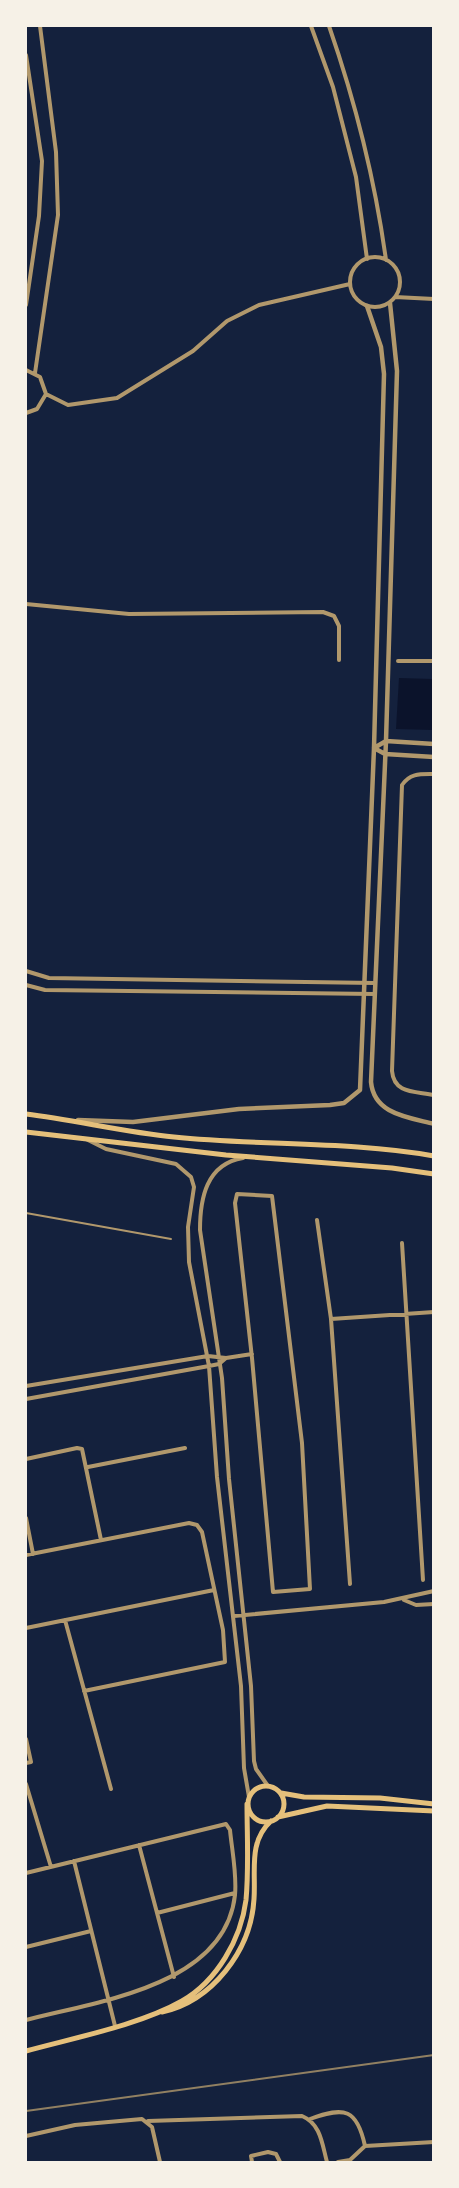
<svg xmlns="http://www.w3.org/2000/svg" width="459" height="2188" viewBox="0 0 459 2188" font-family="Arial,sans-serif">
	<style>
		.water { fill: #0b132b }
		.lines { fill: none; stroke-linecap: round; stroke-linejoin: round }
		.pedestrian { stroke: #b1986c; stroke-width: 2 }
		.minor { stroke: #b1986c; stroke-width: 4 }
		.tertiary { stroke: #b1986c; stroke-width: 4.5 }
		.secondary { stroke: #e5c07b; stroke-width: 5 }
		.primary { stroke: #e5c07b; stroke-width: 5 }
		.rail { stroke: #918062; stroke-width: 2 }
	</style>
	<rect width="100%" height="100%" fill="#14213d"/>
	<path class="water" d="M399 678 433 679V730L396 729Z"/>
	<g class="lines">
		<path class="pedestrian" d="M26 1213 171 1239"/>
		<path class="minor" d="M311 26 333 87 356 177 367 259
			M329 26C355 101 375 180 386 260
			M26 55 42 161 39 216 26 305
			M350 282a25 25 0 1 1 50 0a25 25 0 1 1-50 0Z
			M395 297 434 299
			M26 370 40 377 46 394 37 409 26 413
			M35 373 58 215 56 152 40 26
			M46 394 68 405 117 398 193 351 227 321 259 305 350 284
			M26 604 129 614 323 612 334 616 339 626V660
			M398 661H434
			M434 774C420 774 410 773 402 785L392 1071C394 1094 415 1091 434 1095
			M26 971 49 978 375 983
			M26 985 45 990 375 994
			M88 1140 106 1149 176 1164 191 1177 194 1187 188 1227 189 1262 209 1366 217 1477 241 1686 244 1768 249 1797
			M243 1158C206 1164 200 1199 200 1230L222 1378 229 1479 251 1686 254 1761 256 1769 268 1786
			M237 1194 272 1196 302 1443 310 1589 273 1592 252 1358 235 1203Z
			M317 1220 331 1319 350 1584
			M402 1243 423 1580
			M331 1319 434 1312
			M26 1386 208 1356 226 1358 252 1354
			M26 1399 209 1366 219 1364 226 1358
			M26 1459 77 1448 82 1449 101 1540
			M88 1467 185 1448
			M26 1518 33 1554
			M26 1555 189 1523 197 1525 202 1532 223 1630 225 1662 84 1691
			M404 1600 416 1605 434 1604
			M234 1616 384 1602 434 1591
			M65 1620 111 1789
			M26 1628 214 1590
			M26 1739 31 1762 26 1763
			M26 1784 51 1867
			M139 1845 174 1977
			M74 1861 115 2026
			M26 1873 226 1824 230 1830C232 1851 237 1874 235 1895 225 1986 98 2001 26 2020
			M157 1913 235 1893
			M26 1947 91 1931
			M310 2119C345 2106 357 2109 365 2146
			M148 2121 302 2116C321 2124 322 2144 327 2162
			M26 2136 75 2125 142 2119 152 2127 160 2162
			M252 2162 251 2156 268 2152 276 2154 280 2162
			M338 2162 350 2160 365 2146 434 2142"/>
		<path class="tertiary" d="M390 303 397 371 386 741 371 1082C374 1114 407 1117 434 1124
			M374 748 386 741 434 744
			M374 748 385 754 434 757
			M78 1120 133 1122 239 1109 330 1105 344 1103 360 1090 374 748 384 374 381 347 367 306"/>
		<path class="secondary" d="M26 1114C75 1120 124 1132 174 1137 261 1146 348 1141 434 1156
			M26 1132 226 1155 392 1168 434 1174"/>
		<path class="primary" d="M248 1804a18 18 0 1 1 36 0a18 18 0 1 1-36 0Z
			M281 1793 304 1797 380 1798 434 1804
			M278 1817 327 1806 434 1811
			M162 2012C212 2001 251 1951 254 1899 256 1871 248 1842 271 1821
			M26 2051C73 2038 140 2025 182 2001 217 1981 241 1939 246 1900 249 1868 247 1835 247 1804"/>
		<path class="rail" d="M26 2111 434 2055"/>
	</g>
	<rect width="459" height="2188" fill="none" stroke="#f6f1e7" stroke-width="54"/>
</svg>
